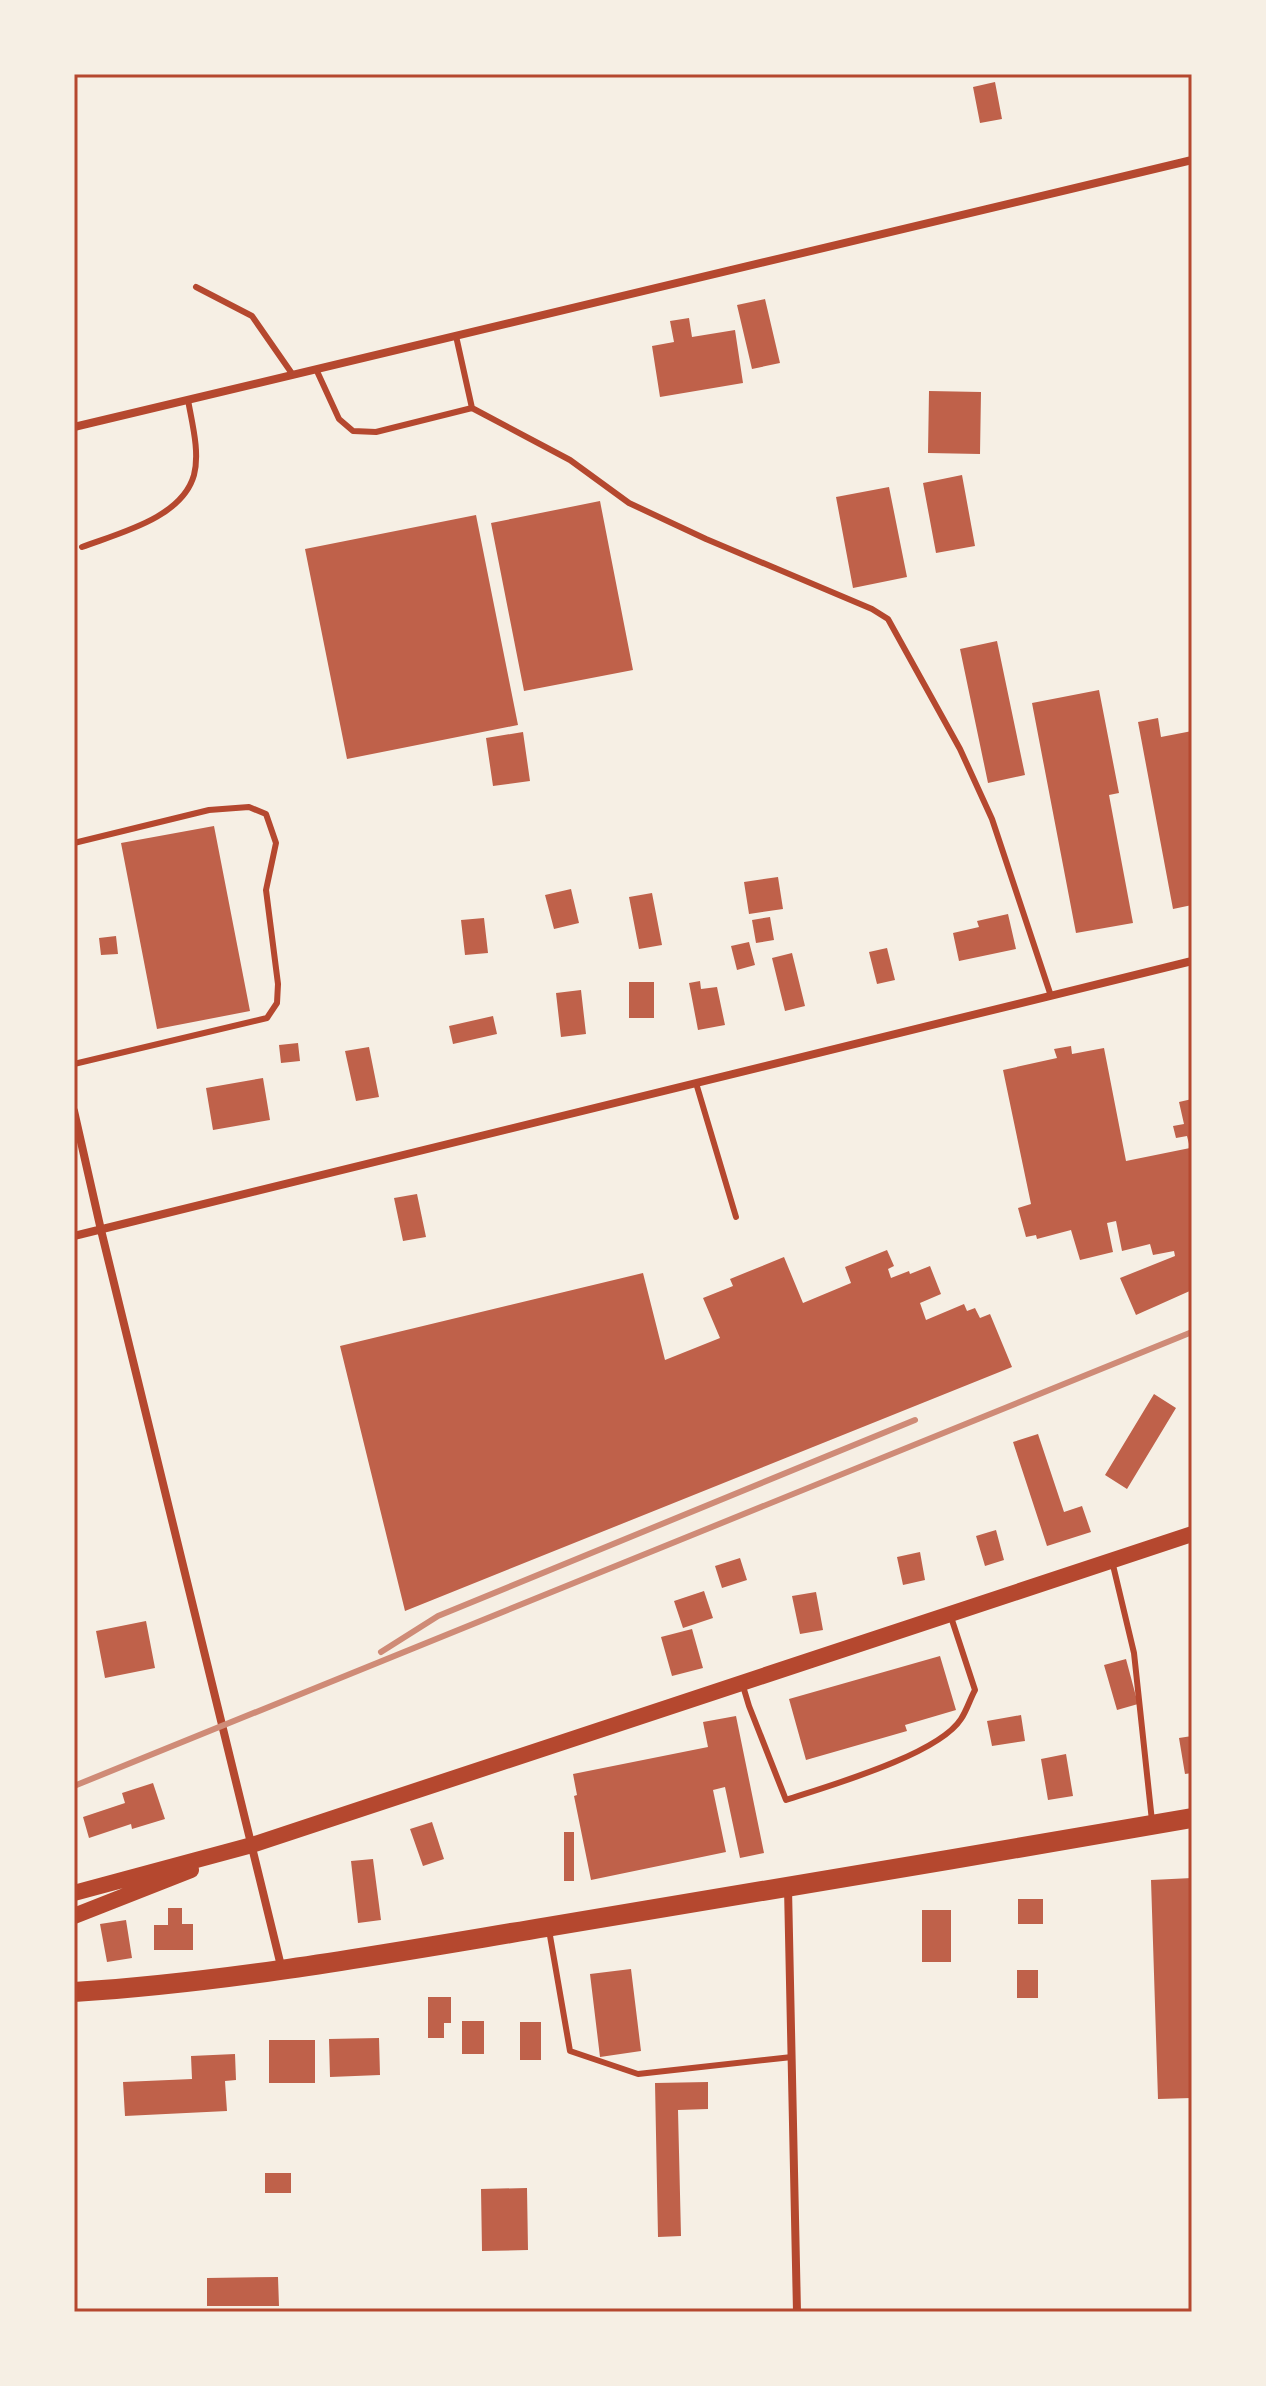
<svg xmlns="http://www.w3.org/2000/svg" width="1266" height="2386" viewBox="0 0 1266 2386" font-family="'Nunito Sans',sans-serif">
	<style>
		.building { fill: #bf614a }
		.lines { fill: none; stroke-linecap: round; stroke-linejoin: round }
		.service { stroke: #b5482f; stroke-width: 6 }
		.minor { stroke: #b5482f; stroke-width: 8 }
		.secondary { stroke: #b5482f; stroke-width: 16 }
		.trunk { stroke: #b5482f; stroke-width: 20 }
		.rail { stroke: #cf8b77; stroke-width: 6 }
		.neatline { fill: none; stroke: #b5482f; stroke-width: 3 }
	</style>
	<rect width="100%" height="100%" fill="#f6efe4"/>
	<path class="building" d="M995 82 1002 119 980 123 973 87Z
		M765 299 780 363 752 369 737 305Z
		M689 318 692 337 735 330 743 383 660 397 652 346 674 342 670 321Z
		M929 391 981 392 980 454 928 453Z
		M962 475 975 546 936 553 923 483Z
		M889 487 907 577 853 588 836 497Z
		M600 501 633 670 524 691 491 523Z
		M476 515 518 725 347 759 305 549Z
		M997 641 1025 775 988 783 960 649Z
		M1099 690 1119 793 1109 795 1133 923 1076 933 1032 703Z
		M1158 718 1161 737 1192 731V905L1173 909 1138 722Z
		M523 732 530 781 493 786 486 738Z
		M214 826 250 1011 157 1029 121 843Z
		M778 877 783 909 749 914 744 882Z
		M571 889 579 923 554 929 545 895Z
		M652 893 662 945 639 949 629 897Z
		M1008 914 1016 949 959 961 953 933 979 927 977 921Z
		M770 917 774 940 756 943 752 920Z
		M484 918 488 953 465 955 461 920Z
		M116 936 118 954 101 955 99 938Z
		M749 942 755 965 737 970 731 946Z
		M887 948 895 980 877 984 869 952Z
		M792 953 805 1006 785 1011 772 958Z
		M700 981 701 989 717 987 725 1025 698 1030 689 983Z
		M629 982H654V1018H629Z
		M581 990 586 1034 561 1037 556 993Z
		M493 1016 497 1034 453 1044 449 1026Z
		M298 1043 300 1061 281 1063 279 1045Z
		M1071 1046 1072 1054 1104 1048 1126 1161 1190 1148 1187 1136 1176 1138 1173 1126 1184 1124 1179 1102 1192 1099V1290L1136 1315 1120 1278 1175 1256 1174 1251 1153 1255 1150 1244 1122 1251 1116 1221 1107 1223 1113 1252 1080 1260 1071 1230 1037 1239 1036 1235 1026 1237 1018 1208 1031 1204 1003 1070 1057 1058 1054 1049Z
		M369 1047 379 1097 356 1101 345 1051Z
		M263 1078 270 1120 213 1130 206 1088Z
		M417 1194 426 1237 403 1241 394 1198Z
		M887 1250 894 1266 888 1269 891 1278 909 1271 910 1274 930 1266 941 1294 920 1303 926 1320 964 1304 967 1311 975 1308 980 1318 990 1314 1012 1367 405 1611 340 1346 643 1273 665 1360 720 1338 703 1298 733 1286 730 1279 784 1257 803 1303 851 1283 845 1267Z
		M1154 1394 1176 1408 1127 1489 1105 1475Z
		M1038 1434 1064 1512 1082 1506 1091 1532 1047 1546 1013 1442Z
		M996 1530 1004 1560 985 1566 976 1536Z
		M920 1552 925 1580 903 1585 897 1557Z
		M740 1558 747 1580 722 1588 715 1566Z
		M704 1591 713 1618 683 1628 674 1601Z
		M816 1592 823 1630 800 1634 792 1596Z
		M146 1621 155 1668 105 1678 96 1631Z
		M692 1629 703 1668 672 1676 661 1637Z
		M940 1656 956 1710 905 1725 907 1731 806 1760 789 1699Z
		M1126 1659 1138 1704 1117 1710 1104 1665Z
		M1021 1715 1025 1741 992 1746 987 1721Z
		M736 1716 764 1853 740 1858 725 1787 713 1790 726 1852 591 1880 574 1796 577 1795 573 1774 708 1747 703 1722Z
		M1192 1736V1773L1185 1774 1179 1738Z
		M1066 1754 1073 1796 1048 1800 1041 1759Z
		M153 1783 165 1819 132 1829 131 1824 89 1838 83 1817 125 1803 122 1793Z
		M432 1822 444 1859 423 1866 410 1829Z
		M564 1832H574V1881H564Z
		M373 1859 381 1920 358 1923 351 1861Z
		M1192 1878 1191 2098 1158 2099 1151 1880Z
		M1018 1899H1043V1924H1018Z
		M168 1908H182V1924H193V1950H154V1925H168Z
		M922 1910H951V1962H922Z
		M126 1920 132 1958 107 1962 100 1924Z
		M631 1969 641 2051 600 2057 590 1974Z
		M1017 1970H1038V1998H1017Z
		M428 1997H451V2023H444V2038H428Z
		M462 2021H484V2054H462Z
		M520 2022H541V2060H520Z
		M379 2038 380 2075 330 2077 329 2039Z
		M269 2040H315V2083H269Z
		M235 2054 236 2080 225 2081 227 2111 125 2116 123 2082 192 2079 191 2056Z
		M708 2082V2109L678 2110 681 2236 658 2237 655 2083Z
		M265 2173H291V2193H265Z
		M527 2188 528 2250 482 2251 481 2189Z
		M278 2277 279 2306H207V2278Z"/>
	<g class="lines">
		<path class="service" d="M196 287 252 316 293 375
			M456 336 472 408 570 460 629 503 706 539 872 609 888 619 960 749 992 819 1051 996
			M316 369 339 419 353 431 376 432 472 408
			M82 547C119 533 182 518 194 475 200 452 192 423 188 400
			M74 843 209 810 249 807 266 814 276 843 266 890 278 984 277 1003 267 1018 74 1064
			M696 1083 736 1217
			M1112 1561 1134 1653 1152 1821
			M743 1686 749 1706 786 1800C828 1786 938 1755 961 1719 967 1710 970 1699 975 1690L950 1614
			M549 1930 570 2051 638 2074 792 2057"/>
		<path class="minor" d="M74 427 1192 160
			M74 1111 101 1230 282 1970
			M74 1236 1192 961
			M788 1888 797 2312"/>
		<path class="secondary" d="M74 1893 252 1845 1192 1534
			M74 1916 191 1870"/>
		<path class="trunk" d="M74 1992C233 1982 390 1953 547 1927 763 1892 977 1855 1192 1818"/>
		<path class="rail" d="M381 1652 438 1616 915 1420
			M74 1786 1192 1332"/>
	</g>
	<rect width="1266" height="2386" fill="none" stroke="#f6efe4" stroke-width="152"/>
	<rect x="76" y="76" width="1114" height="2234" class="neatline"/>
</svg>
